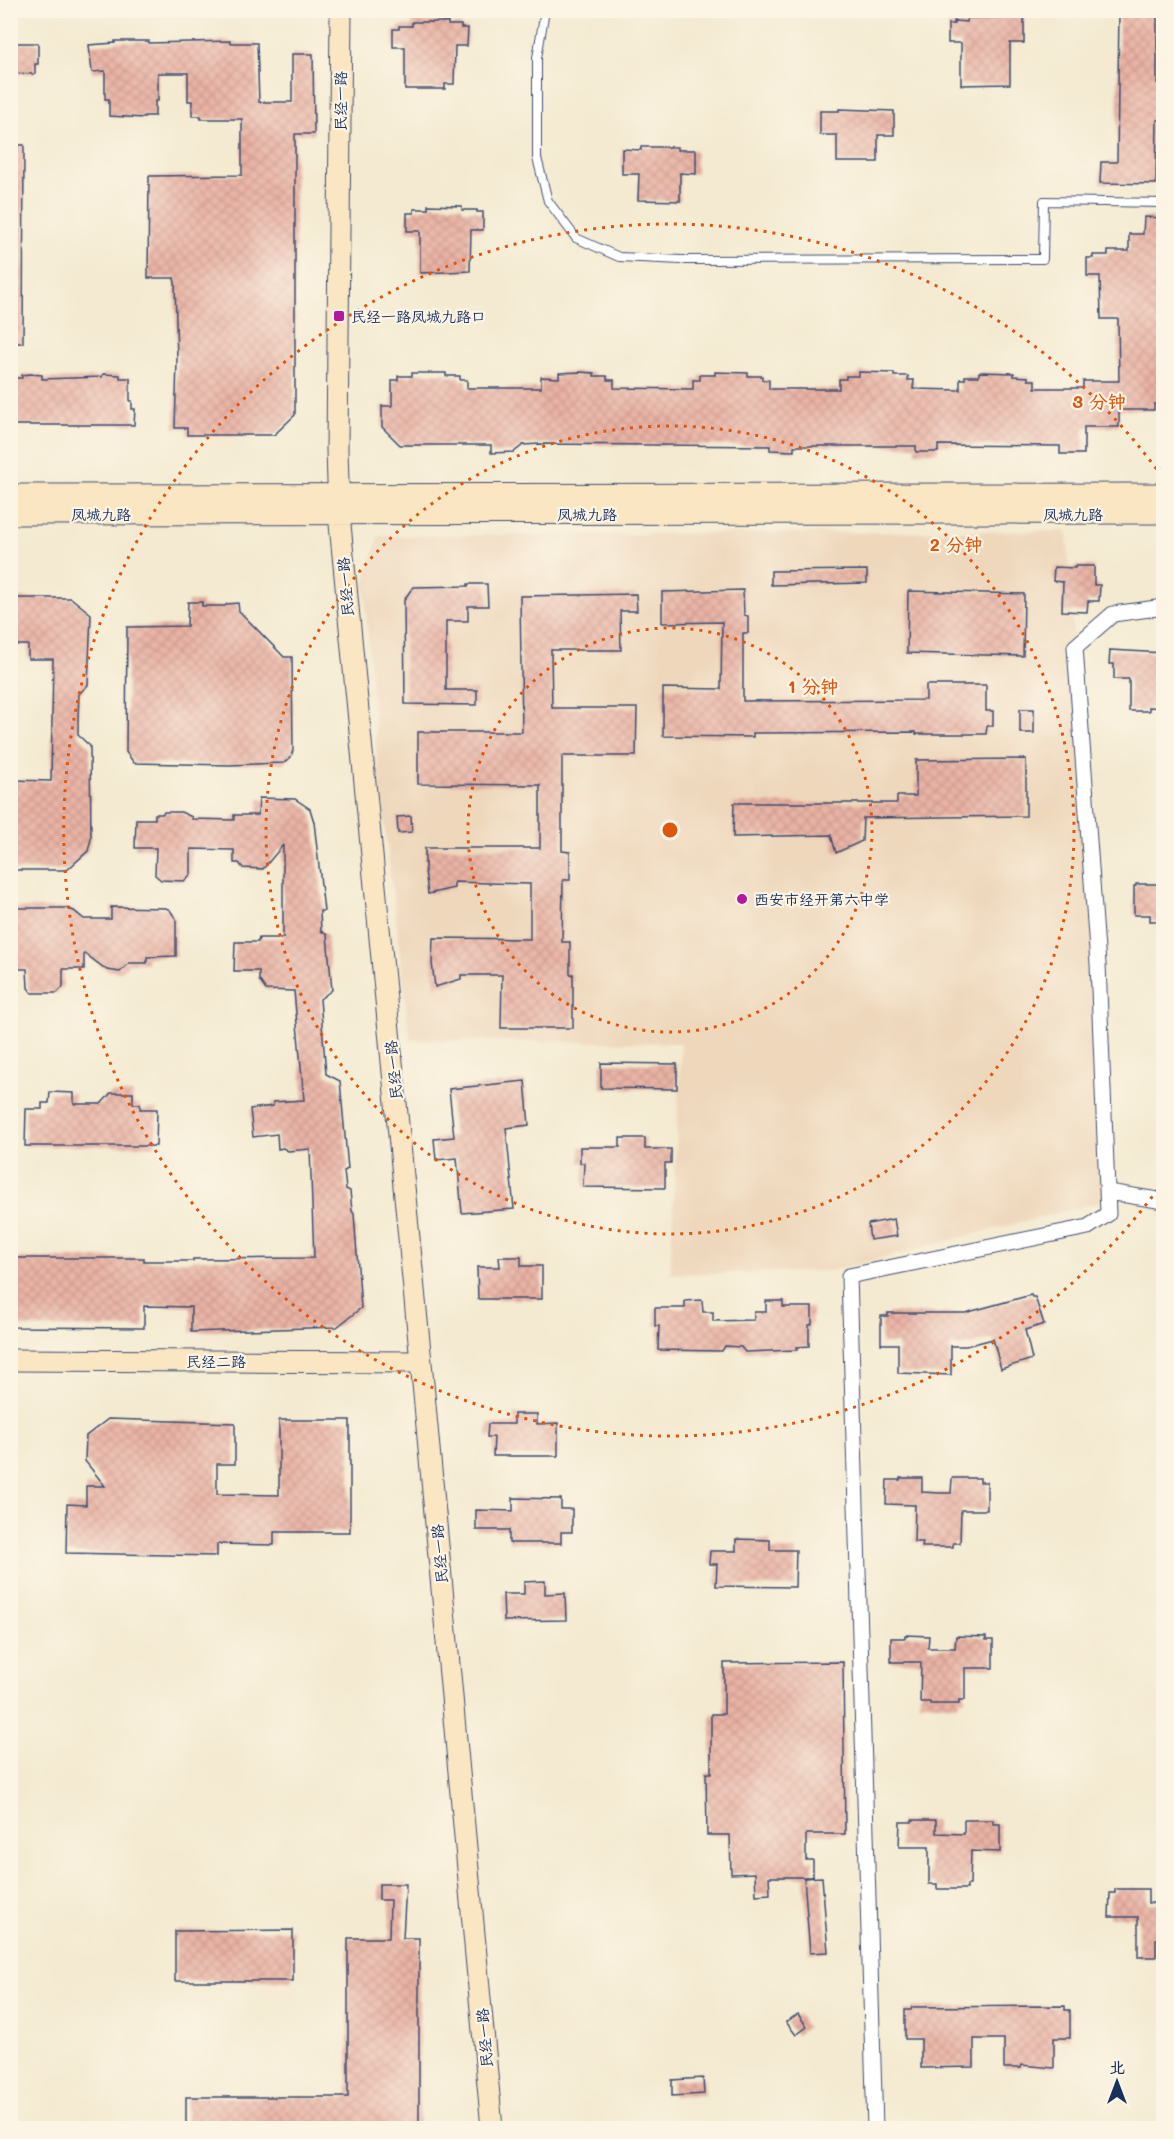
<svg xmlns="http://www.w3.org/2000/svg" width="1174" height="2139" viewBox="0 0 1174 2139" font-family="Mali,'LXGW WenKai TC',sans-serif">
	<style>
		.built { fill: #eed7bb }
		.building { fill: url(#building-cross-hatch) }
		.lines { fill: none; stroke-linecap: round; stroke-linejoin: round }
		.lane-casing { stroke: #3c4b6f; stroke-width: 10 }
		.street-casing { stroke: #3c4b6f; stroke-width: 17 }
		.secondary-casing { stroke: #3c4b6f; stroke-width: 23 }
		.lane { stroke: #fff; stroke-width: 8 }
		.street { stroke: #fff; stroke-width: 15 }
		.secondary { stroke: #fbe6c4; stroke-width: 21 }
		.ring { fill: none; stroke: #de5710; stroke-width: 3; stroke-dasharray: 3 6 }
		.poi-dot { fill: #b5179e; stroke: #fcf5e5; stroke-width: 2 }
		.labels { text-anchor: middle; dominant-baseline: central; stroke-width: 4.5; stroke-linejoin: round; paint-order: stroke }
		.street-label { font-size: 15px; fill: #1b2f5e; stroke: #fcf5e5 }
		.poi-label { font-size: 15px; fill: #1b2f5e; stroke: #fcf5e5; text-anchor: start }
		.centre { fill: #de5710; stroke: #fcf5e5; stroke-width: 3 }
		.ring-label { font-size: 18px; text-anchor: middle; font-weight: bold; fill: #de5710; stroke: #fcf5e5; stroke-width: 4.5; stroke-linejoin: round; paint-order: stroke }
	</style>
	<defs>
		<pattern id="building-cross-hatch" width="8" height="8" patternUnits="userSpaceOnUse" patternTransform="scale(1.5)"><rect width="8" height="8" fill="#eab3a4"/><path d="M0 0l8 8M0 8l8-8" fill="none" stroke="#c89a90"/></pattern>
	</defs>
	<rect width="100%" height="100%" fill="#fcf5e5"/>
	<filter id="ink" filterUnits="userSpaceOnUse"><feTurbulence type="fractalNoise" baseFrequency=".0167" numOctaves="2"/><feDisplacementMap in="SourceGraphic" scale="12" xChannelSelector="R" yChannelSelector="G"/><feConvolveMatrix kernelMatrix="1 2 1 2 8 2 1 2 1" color-interpolation-filters="sRGB"/></filter>
	<filter id="wash" filterUnits="userSpaceOnUse"><feTurbulence type="fractalNoise" baseFrequency=".008" numOctaves="4" result="noise"/><feDisplacementMap in="SourceGraphic" scale="24" xChannelSelector="R" yChannelSelector="G"/><feGaussianBlur stdDeviation="1.35" result="paint"/><feColorMatrix in="noise" values="0 0 0 0 0 0 0 0 0 0 0 0 0 0 0 0 0 1.4 0 .05"/><feComposite in="paint" operator="in"/></filter>
	<g filter="url(#wash)">
		<rect width="100%" height="100%" fill="#f4ead1"/>
		<path class="built" d="M1067 531 1108 1200 831 1271 670 1274 681 1043 410 1040 377 759 364 583 379 536Z"/>
		<g id="blocks">
			<path class="building" d="M1119 10H1157V83H1162V120H1157L1156 184 1100 183 1101 162H1117Z
				M1024 17V43H1010V84L961 85V43H948V24H954V21L967 22V18Z
				M412 22H448V25H461V28H468L467 46H455L454 84H445V89H405V47H393V29H399V26H412Z
				M115 41H149V43L230 41V43H257L259 102H292V54H313L314 134H295V415L274 435H187V428H175L177 361 175 283 174 278H148L149 176 242 175V119H201V116H192V101H188V73H158V101H155V116H144V118L109 116V99H105V71L92 72 89 45 115 43Z
				M10 43H38V64H35V74L10 73Z
				M839 109 894 111V135H878V162H837V135H820V111H839Z
				M10 145H24L23 343H10Z
				M641 147H677V150H696V174L680 173V201L638 200 639 174H622V149L641 150Z
				M428 205 462 206V210H477V212H483V230H471L470 271 420 273V231H407V213H414V209H428Z
				M1144 217 1163 218 1164 384H1161V404H1154V410H1119V427H1084V454H1060V446L938 445V452H916V446H794V451L770 450V446L540 444 523 445 514 452 491 453V445H400L382 427V406H392V380H398V376H412V373H446V376H460V380H467V388H541V377L559 378V373L581 372 594 373V376H607V380H614V388L693 389V380H700V375H715V372L748 373V376H762V380H769V389H839V379H846V376H859V372L894 373V376H908V380H914L913 389 960 390V379H965V376H979V372L1014 373V376L1028 377V380H1035V388H1083V381H1119L1118 319H1101L1100 276H1087V258H1093V255H1108V251H1129V234H1143Z
				M103 374 120 375V378H130V401H132V409H135L134 425H10V401H14V378H22V375L30 374 42 375V379L102 377Z
				M1075 566H1094V585H1100L1099 601H1088L1087 612 1062 611 1063 582 1053 581 1054 567 1075 568Z
				M867 570V583L771 585V571Z
				M468 584H487L488 606H468V621H446V690H477V705L405 704 404 600 406 597 413 587 468 586Z
				M743 590 744 615 748 616V633H743V701L926 700V685H986V711H993V726H987L986 734H916V732L753 733V737L663 736V688L721 689 722 622 662 623V592Z
				M908 591 1024 594 1023 656 907 653Z
				M636 594 637 611H620L621 650H551L552 708H637L636 756H562V851L570 852V880H563L562 942H570V974H573V1028H501L502 975H461V979L435 987 432 963 433 938 530 939V884L454 882V888L428 894 425 870V848H540V785L418 784V732H522L520 596Z
				M10 598H71L91 614 88 685 79 694 78 717V735L90 746 91 839 88 851 67 870H10V780L51 781 53 659H28V645H10Z
				M188 602H202V606H225L227 604 238 603 239 611 284 657H292L293 750 291 757 284 763 229 765 134 763 126 752 127 627 187 626Z
				M1110 650 1164 653V708L1149 707V711H1129V679H1114V664H1109Z
				M1020 709H1034V733H1020Z
				M1026 759V816L863 818 862 841 836 853 831 835 733 837 734 803H897V796H916V760Z
				M259 798 295 799 310 809 314 822 324 911H320L321 931 327 935 332 990 320 999 326 1074 340 1081 348 1169 344 1171 346 1189 350 1191 352 1211 354 1214 361 1308 337 1327 191 1332V1307L144 1306V1328L10 1327V1258H144V1261H193V1259L314 1258 310 1149 288 1151 283 1148 278 1149 277 1134 253 1137 250 1109 273 1106V1102L304 1100 294 991 266 990 259 980V971H234L235 942H258L259 938H283V845L263 869 243 868 239 863H234V850L191 849V874L184 881 161 880 155 875 156 848H135L136 819H155V814H162L164 812H181L192 817V819L234 820V815H258Z
				M411 816 412 832 398 833 397 817Z
				M1136 884H1164V921H1150V915H1134V886H1136Z
				M111 907 166 908 170 910 176 919V956L147 957V963H129L120 972 107 970 84 953V969H63V987L57 993H32L28 988 27 969H10V908H66L74 911 84 919H111Z
				M601 1063 677 1064V1089L601 1088Z
				M525 1081 529 1125 506 1128 514 1209 462 1213 457 1158 436 1160 434 1139 454 1137 449 1089Z
				M50 1092 74 1093V1104H101L111 1093H133V1104H140V1109H157L156 1146H25L26 1109H42V1103H49Z
				M620 1138H645V1149H671V1163H665V1188L583 1187 584 1163H580V1147H620Z
				M894 1219 897 1236 870 1240 868 1224Z
				M499 1257H521V1266H542V1299H478L477 1267H500Z
				M1031 1295 1032 1297H1035L1044 1324 1025 1330 1032 1359 1001 1369 993 1339 966 1346H951V1375L898 1373V1344H881V1316H888V1313H965Z
				M702 1300 703 1312H713V1321L754 1320V1312H766V1301H783V1307H812V1324L809 1325V1346L797 1347V1350L745 1352 741 1347 725 1346 722 1351 658 1350 659 1326H655V1308H685V1301Z
				M514 1414H537V1424L558 1423V1456H493L494 1437H487L488 1424H514Z
				M108 1419 235 1423V1464H217V1494L279 1495V1420H350V1532H274V1545L217 1544V1556L66 1553 67 1504 86 1505V1486H105L85 1461 86 1436Z
				M900 1478H922V1492L939 1493H951L952 1478H980V1482H987V1510H961L960 1543H953V1547H922L923 1542H914L915 1505 886 1504 887 1480H900Z
				M513 1498 561 1499V1509H572V1532H561V1543H509V1530H476V1510L513 1511Z
				M736 1539 770 1540V1550H796L795 1587 716 1586 717 1564H709L710 1551H736Z
				M545 1581V1594L565 1593 566 1620 504 1621 503 1594H524V1582Z
				M905 1635 929 1636 928 1648H955L956 1636 986 1637V1640H993V1668H965V1700H959V1704H930V1702H920L921 1662H891V1638H905Z
				M843 1662 845 1834H806V1860H813V1877H769L770 1894 756 1895 755 1873 731 1874 730 1835H707L706 1773H711V1714H724V1663Z
				M912 1820H936V1833L964 1834V1820H993V1824H1000V1852L971 1851 970 1885H967V1889H937V1884H929V1847H899L900 1822H912Z
				M822 1877 828 1952 810 1953 804 1878Z
				M379 1884H406L403 1938H419V2128H186V2097H348V1938H389L390 1900H379Z
				M1115 1889H1148V1903H1164V1939H1156V1957H1138V1917H1109L1110 1893H1115Z
				M293 1930V1981H175V1931Z
				M1065 2006V2010H1070V2038H1054V2068L1021 2065V2068H1004V2039H974V2067L921 2068V2039H905V2010H911L912 2007Z
				M798 2014 807 2027 796 2035 786 2022Z
				M703 2078 704 2094 672 2096V2080Z"/>
		</g>
	</g>
	<g filter="url(#ink)">
		<use href="#blocks" fill-opacity="0" stroke="#3c4b6f" stroke-width="1.5"/>
		<g class="lines">
			<g class="lane-casing">
				<path id="lane" d="M545 10 537 58V158L548 201 576 238 619 257 681 260 1043 259 1044 201 1164 203"/>
			</g>
			<g class="street-casing">
				<path id="street" d="M1108 1192 1164 1201
					M875 2128 849 1276 1088 1227 1108 1214 1098 964 1075 647 1113 614 1164 607"/>
			</g>
			<g class="secondary-casing">
				<path id="secondary" d="M341 10 337 450 339 514 421 1362 492 2128
					M10 495 1164 494
					M10 514 1164 513
					M10 1360 421 1362"/>
			</g>
			<use href="#lane" class="lane"/>
			<use href="#street" class="street"/>
			<use href="#secondary" class="secondary"/>
		</g>
	</g>
	<g class="ring">
		<circle cx="670" cy="830" r="202"/>
		<circle cx="670" cy="830" r="404"/>
		<path d="M1163 1182A606 606 0 1 1 1163 478"/>
	</g>
	<g class="poi-dot">
		<rect x="333" y="310" width="12" height="12" rx="3"/>
		<circle cx="742" cy="899" r="6"/>
	</g>
	<g class="labels">
		<g class="street-label">
			<text transform="translate(340 101) rotate(-90)">民经一路</text>
			<text x="101" y="514">凤城九路</text>
			<text x="587" y="514">凤城九路</text>
			<text x="1073" y="514">凤城九路</text>
			<text transform="translate(345 587) rotate(-95)">民经一路</text>
			<text transform="translate(393 1070) rotate(-96)">民经一路</text>
			<text x="216" y="1361">民经二路</text>
			<text transform="translate(439 1554) rotate(-95)">民经一路</text>
			<text transform="translate(484 2038) rotate(-95)">民经一路</text>
		</g>
		<g class="poi-label">
			<text x="351" y="316">民经一路凤城九路口</text>
			<text x="754" y="899">西安市经开第六中学</text>
		</g>
	</g>
	<circle cx="670" cy="830" r="9" class="centre"/>
	<g class="ring-label">
		<text x="1099" y="408">3 分钟</text>
		<text x="956" y="551">2 分钟</text>
		<text x="813" y="693">1 分钟</text>
	</g>
	<rect width="1174" height="2139" fill="none" stroke="#fcf5e5" stroke-width="36"/>
	<g transform="translate(1117 2082)" stroke="#fcf5e5" stroke-width="4.5" paint-order="stroke">
	<path d="M0-4.5L10 22L0 15L-10 22Z" fill="#1b2f5e"/>
	<text y="-9" font-size="16" font-weight="bold" text-anchor="middle" fill="#1b2f5e">北</text>
	</g>
</svg>
